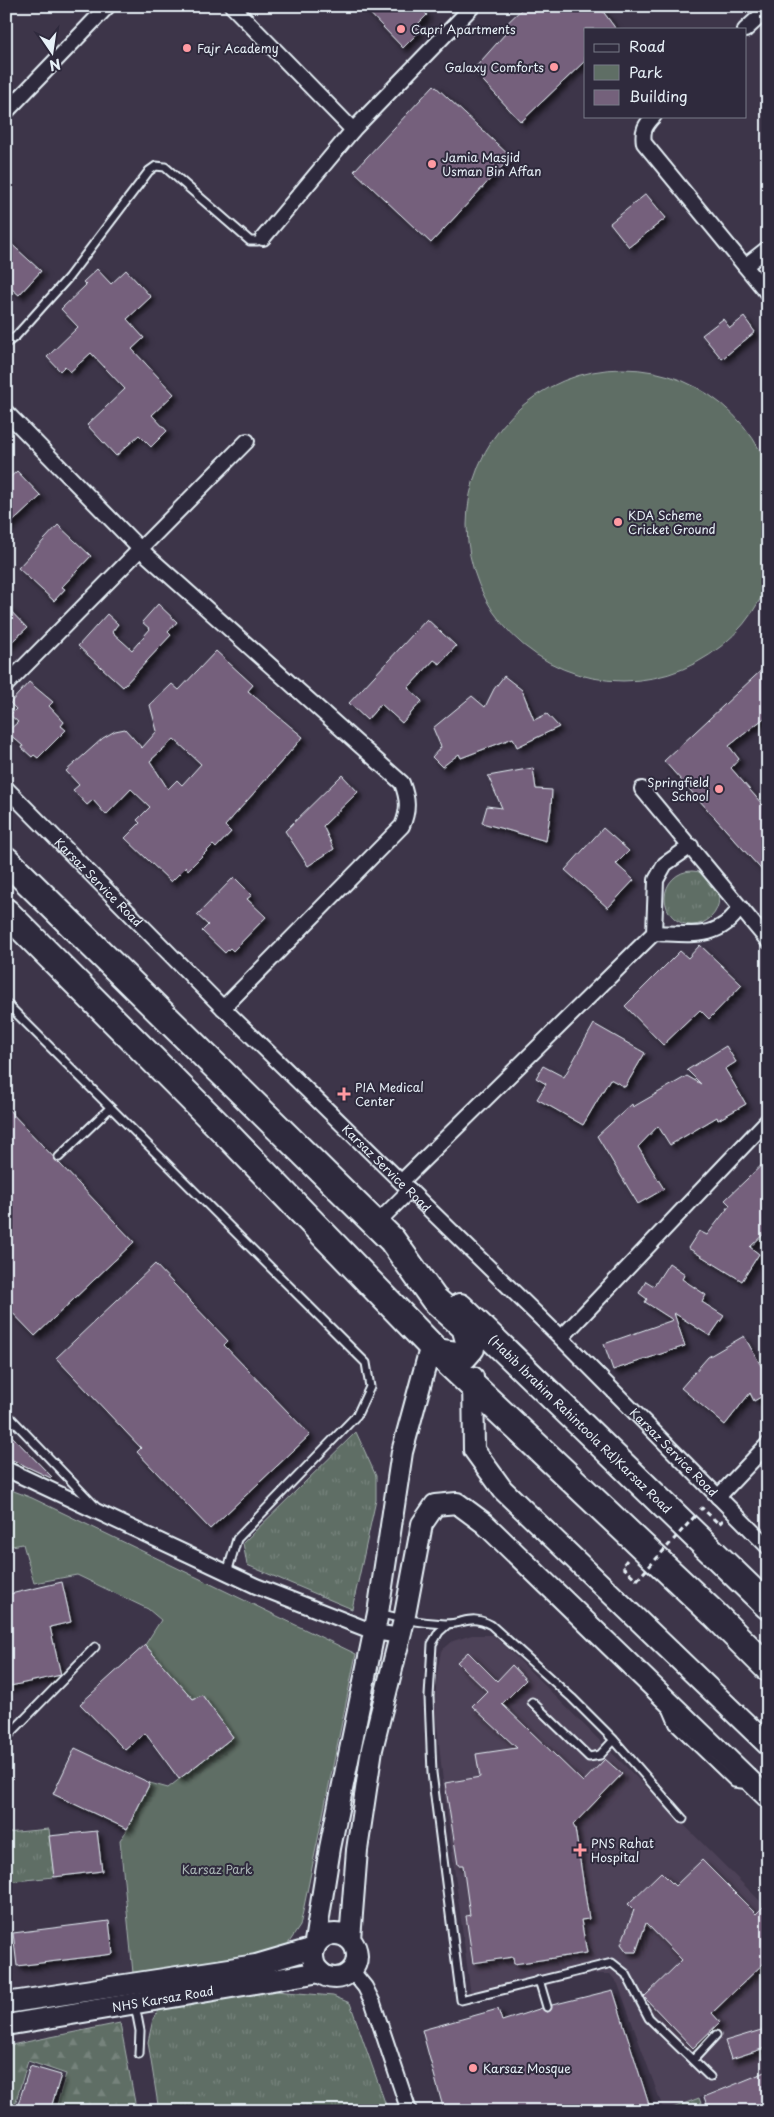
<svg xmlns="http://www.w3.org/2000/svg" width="774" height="2117" viewBox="0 0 774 2117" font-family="'Playpen Sans',sans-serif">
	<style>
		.built { fill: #4e4258 }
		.grass { fill: url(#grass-tufts); stroke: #a4b0ae }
		.forest { fill: url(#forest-firs); stroke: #a4b0ae }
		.green { fill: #5f6e65; stroke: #a4b0ae }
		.building { fill: #74617b; stroke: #e8f1f8; fill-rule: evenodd; filter: url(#shadow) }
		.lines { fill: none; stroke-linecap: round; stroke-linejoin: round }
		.lane-casing { stroke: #e8f1f8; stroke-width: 11 }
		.street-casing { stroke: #e8f1f8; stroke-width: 18 }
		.secondary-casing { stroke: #e8f1f8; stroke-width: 24 }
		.highway-casing { stroke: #e8f1f8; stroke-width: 30 }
		.path { stroke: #e8f1f8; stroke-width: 3; stroke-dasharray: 5 4; stroke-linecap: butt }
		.lane { stroke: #2f2a3d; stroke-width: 7 }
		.street { stroke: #2f2a3d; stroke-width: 14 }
		.secondary { stroke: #2f2a3d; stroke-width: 20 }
		.highway { stroke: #2f2a3d; stroke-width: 26 }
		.path-bridge { stroke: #e8f1f8; stroke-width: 3; stroke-dasharray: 5 4; stroke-linecap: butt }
		.poi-dot { fill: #ff9aa2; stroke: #2f2a3d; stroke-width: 2 }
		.labels { text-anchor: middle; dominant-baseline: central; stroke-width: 4; stroke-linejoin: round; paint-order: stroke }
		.poi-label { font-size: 12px; fill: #e8f1f8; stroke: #2f2a3d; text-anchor: start }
		.street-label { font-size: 12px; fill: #e8f1f8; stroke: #2f2a3d }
		.park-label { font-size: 12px; fill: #aab6b6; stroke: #2f2a3d }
	</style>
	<defs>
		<pattern id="grass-tufts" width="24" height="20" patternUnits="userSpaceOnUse" patternTransform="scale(1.25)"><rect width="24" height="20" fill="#5f6e65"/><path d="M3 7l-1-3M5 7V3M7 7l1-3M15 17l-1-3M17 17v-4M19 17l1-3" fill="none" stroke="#76837c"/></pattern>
		<pattern id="forest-firs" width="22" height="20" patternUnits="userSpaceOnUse" patternTransform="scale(1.25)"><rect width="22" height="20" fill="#5f6e65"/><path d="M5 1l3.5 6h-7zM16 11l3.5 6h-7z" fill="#76837c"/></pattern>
		<filter id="shadow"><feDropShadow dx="4.5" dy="4.5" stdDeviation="2.5" flood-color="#0009"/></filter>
	</defs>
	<rect width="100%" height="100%" fill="#3d3549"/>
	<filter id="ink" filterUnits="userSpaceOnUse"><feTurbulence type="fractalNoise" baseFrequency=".02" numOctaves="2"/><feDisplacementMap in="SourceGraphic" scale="10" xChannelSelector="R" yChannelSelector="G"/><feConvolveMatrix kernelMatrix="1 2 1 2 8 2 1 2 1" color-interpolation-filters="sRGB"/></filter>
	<g filter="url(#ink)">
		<path class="built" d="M472 1635H492L505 1646 768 1909V2071L664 2111 618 1984 610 1974H594L472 2003 444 1791 435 1706 437 1673 441 1651 453 1641Z"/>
		<path class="grass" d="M665 898a27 27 0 1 1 54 0a27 27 0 1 1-54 0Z
			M356 1432 376 1476V1500L352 1609 247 1565 243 1543Z
			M49 1829 54 1877 6 1882V1833Z
			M252 1989 333 1996 350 2003 388 2111H159L148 2042 153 2019 166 1999Z"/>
		<path class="forest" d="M120 2023 136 2108 127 2111H55L66 2074 28 2061 13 2111H6V2046Z
			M699 2098 704 2111H665Z"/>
		<path class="green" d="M467 525a156 156 0 1 1 312 0a156 156 0 1 1-312 0Z
			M6 1488 32 1498 356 1654 300 1926 286 1947 226 1964 133 1973 120 1840 128 1829 150 1783 168 1788 233 1737 202 1695 193 1699 145 1645 161 1620 148 1609 77 1575 34 1583 23 1544 6 1547Z"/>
		<path class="building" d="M363 6H419L427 15 416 26 420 31 403 48Z
			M525 6H599L616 29H585V61L521 122 473 70 505 34 501 29Z
			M434 85 511 157 431 243 354 171Z
			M646 194 666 218 629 247 610 223Z
			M6 239 41 271 19 295 6 284Z
			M97 269 111 284 126 270 151 297 127 319 144 338 132 349 174 394 152 415 167 431 151 447 139 435 116 456 87 425 125 389 91 353 70 372 65 366 60 371 47 357 78 327 61 309 86 285 83 282Z
			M744 317 755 332 722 359 702 335 723 319 730 328Z
			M17 471 41 496 6 528V481Z
			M58 525 91 556 62 587 65 589 54 601 18 568Z
			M158 604 177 622 168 632 171 635 123 687 78 646 107 614 118 624 112 632 132 650 150 629 142 622Z
			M6 606 27 628 6 647Z
			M427 619 456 646 440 664 434 660 408 688 422 701 402 723 381 704 367 720 349 703Z
			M216 651 253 685 248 691 303 737 225 826 231 832 216 848 213 845 188 870 186 867 171 882 125 838 140 823 137 820 150 807 131 789 106 815 93 800 87 805 73 790 79 785 66 771 103 738 115 731 125 729 142 748 157 731 150 705 172 684 179 690ZM174 739 201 764 182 785 177 780 168 789 150 761Z
			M768 664V715L729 746 739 759 731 768 768 811V877L664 761Z
			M504 676 522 690 534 720 547 714 559 727 517 747 513 738 461 758 459 754 442 767 432 757 441 747 433 728 472 696 485 707 494 689Z
			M29 682 53 702 49 706 64 722 61 726 66 730 38 758 34 755 32 757 22 748 23 746 7 732 18 722 10 715 16 709 10 703Z
			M533 768 536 789 552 790 551 809 546 841 482 823 487 806 502 808 488 776Z
			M342 775 358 792 323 826 334 849 308 866 285 831Z
			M603 828 629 851 616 864 634 880 608 908 565 870Z
			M234 877 252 895 247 899 266 917 233 951 230 948 225 953 202 931 208 925 197 915Z
			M700 945 742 985 709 1019 700 1010 663 1045 625 1006 680 951 688 958Z
			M594 1024 645 1053 625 1087 610 1079 583 1125 537 1099 546 1084 536 1078 543 1066 564 1077Z
			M726 1046 736 1062 725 1069 746 1104 718 1120 717 1117 670 1145 658 1126 638 1147 664 1189 638 1204 597 1136 632 1104 633 1107 687 1076 701 1084 687 1070Z
			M6 1107 134 1242 35 1336 6 1306Z
			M768 1159V1230L750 1247 759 1254 742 1281 688 1248 699 1231 707 1235 730 1205 725 1200Z
			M669 1263 685 1274 682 1279 706 1295 702 1302 724 1316 710 1336 674 1313 685 1346 613 1370 604 1344 673 1320 645 1302 647 1299 639 1293 646 1281 654 1286Z
			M155 1264 228 1341 224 1345 310 1435 210 1529 137 1452 141 1448 56 1358Z
			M744 1336 763 1369 768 1366V1393L754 1401 750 1393 725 1425 681 1388 708 1357Z
			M6 1430 52 1477 51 1478 6 1457Z
			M62 1582 71 1622 50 1627 61 1675 6 1687V1595Z
			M145 1645 193 1699 202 1695 233 1737 179 1779 145 1733 125 1750 80 1704Z
			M468 1652 497 1681 512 1665 526 1680 502 1704 583 1782 605 1759 622 1774 573 1825 575 1828 589 1919 581 1920 587 1953 514 1964 513 1957 473 1963 466 1916 470 1915 463 1865H458L445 1783 480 1777 476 1754 517 1748 472 1706 487 1691 457 1662Z
			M75 1748 150 1783 127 1829 53 1794Z
			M97 1831 102 1871 54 1877 49 1836Z
			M702 1860 756 1914 768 1902V1959L712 2013 720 2022 693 2048 644 1997 682 1960 646 1923 636 1952H627L621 1944 634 1910 628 1904 661 1872 675 1886Z
			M109 1921 113 1954 17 1966 13 1933Z
			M613 1990 651 2111H444L422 2030 498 2009 502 2021 542 2008 548 2012 552 2005Z
			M768 2028V2047L731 2059 725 2041Z
			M30 2066 61 2075 50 2111H16Z
			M768 2071V2111H709L704 2097Z"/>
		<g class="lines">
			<g class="lane-casing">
				<path id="lane" d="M8 342 16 336 68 278 149 171 156 166 165 167 250 241H257L263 238
					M6 1003 366 1363 370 1387 357 1415 237 1539 227 1573
					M59 1157 110 1108
					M6 1413 96 1507
					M378 1613C400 1619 422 1623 445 1624 465 1624 470 1614 491 1625L572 1698 614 1740 683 1819
					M448 1624 439 1632 432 1644 429 1697 432 1773 461 2000 612 1963 626 1974 649 2018 710 2077
					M532 1702 589 1757 600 1755 614 1740
					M668 1711 674 1725 734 1783 749 1785
					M6 1738 95 1647
					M6 1887H7
					M539 1980 547 2007
					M135 2005 140 2031 139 2054
					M693 2060 716 2035"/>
			</g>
			<g class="street-casing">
				<g id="street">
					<path d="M232 6 353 130"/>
					<path d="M745 30 768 9"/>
					<path d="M6 112 108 6"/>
					<path d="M654 116C645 125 642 131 644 143L768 294"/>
					<path d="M263 238 353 130 473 6"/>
					<path d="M745 266 768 248"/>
					<path d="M6 412 141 550 402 783C408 799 409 810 402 826L223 1008"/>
					<path d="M6 685 247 441"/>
					<path id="s1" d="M6 788 223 1008 561 1338 768 1547"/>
					<path d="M642 789 768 941"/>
					<path d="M654 933C689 934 720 941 740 907"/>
					<path d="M402 1181 654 933 656 880 665 864 691 846"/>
					<path d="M375 1225 410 1190"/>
					<path d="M561 1338 768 1120"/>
					<path d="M6 1469 256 1586 374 1632 401 1636"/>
					<path d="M718 1497 768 1444"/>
					<path d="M351 1970 365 1987 373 2003 409 2111"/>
				</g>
			</g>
			<g class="secondary-casing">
				<g id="secondary">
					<path d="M473 1377 474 1450 503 1490 768 1745"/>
					<circle cx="335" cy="1956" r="22"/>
					<path d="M350 1939 357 1850 372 1749 404 1620 422 1524 435 1505 457 1503 484 1523 768 1798"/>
					<path d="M6 2003 256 1965 314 1948 330 1848 378 1613 402 1452 431 1345"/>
					<path id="s2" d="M6 2025 320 1972"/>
				</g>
			</g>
			<g class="highway-casing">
				<g id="highway">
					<path d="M6 860 392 1240 434 1299 465 1327 471 1348 464 1356 437 1352"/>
					<path d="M6 912 218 1125 437 1352 714 1614 768 1668"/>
					<path id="s3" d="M460 1307 768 1606"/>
				</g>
			</g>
			<path class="path" d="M700 1510 702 1508 719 1524 723 1520
				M627 1560 622 1566 637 1580"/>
			<use href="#lane" class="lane"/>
			<use href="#street" class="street"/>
			<use href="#secondary" class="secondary"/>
			<use href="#highway" class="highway"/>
			<path class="path-bridge" d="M637 1580 695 1516"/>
		</g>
	</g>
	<g class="poi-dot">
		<circle cx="401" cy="29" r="5"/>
		<circle cx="187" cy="48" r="5"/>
		<circle cx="554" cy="67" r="5"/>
		<circle cx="432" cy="164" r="5"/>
		<circle cx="618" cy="522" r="5"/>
		<circle cx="719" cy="789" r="5"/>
		<path d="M341.5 1086.5h5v5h5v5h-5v5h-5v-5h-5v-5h5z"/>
		<path d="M577.5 1842.5h5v5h5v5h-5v5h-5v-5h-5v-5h5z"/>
		<circle cx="473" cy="2068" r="5"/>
	</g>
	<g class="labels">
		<g class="poi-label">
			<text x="411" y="29">Capri Apartments</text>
			<text x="197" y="48">Fajr Academy</text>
			<text x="544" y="67" text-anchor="end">Galaxy Comforts</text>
			<text x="442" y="157">Jamia Masjid<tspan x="442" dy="14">Usman Bin Affan</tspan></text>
			<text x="628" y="515">KDA Scheme<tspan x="628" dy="14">Cricket Ground</tspan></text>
			<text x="709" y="782" text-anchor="end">Springfield<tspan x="709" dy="14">School</tspan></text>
			<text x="355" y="1087">PIA Medical<tspan x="355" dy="14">Center</tspan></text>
			<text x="591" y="1843">PNS Rahat<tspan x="591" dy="14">Hospital</tspan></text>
			<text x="483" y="2068">Karsaz Mosque</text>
		</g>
		<g class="street-label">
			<text stroke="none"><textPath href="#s1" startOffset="132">Karsaz Service Road</textPath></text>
			<text stroke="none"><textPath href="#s1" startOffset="538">Karsaz Service Road</textPath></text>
			<text stroke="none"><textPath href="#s3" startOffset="168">(Habib Ibrahim Rahintoola Rd)Karsaz Road</textPath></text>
			<text stroke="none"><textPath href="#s1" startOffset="942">Karsaz Service Road</textPath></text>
			<text stroke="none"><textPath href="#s2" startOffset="159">NHS Karsaz Road</textPath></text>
		</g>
		<g class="park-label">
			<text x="217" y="1869">Karsaz Park</text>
		</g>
	</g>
	<rect width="774" height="2117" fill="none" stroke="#2f2a3d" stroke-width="25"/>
	<rect x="12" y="12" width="749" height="2092" fill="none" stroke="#e8f1f8" stroke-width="2" filter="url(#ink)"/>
	<rect x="584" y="28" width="162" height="90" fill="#2f2a3d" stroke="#797a88"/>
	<rect x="594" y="44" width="25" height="8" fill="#2f2a3d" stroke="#797a88"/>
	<text x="629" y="52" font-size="15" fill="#e8f1f8">Road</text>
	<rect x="594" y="65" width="25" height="15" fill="#5f6e65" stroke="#797a88"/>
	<text x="629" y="78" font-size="15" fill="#e8f1f8">Park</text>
	<rect x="594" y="90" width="25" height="15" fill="#74617b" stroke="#797a88"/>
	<text x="629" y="102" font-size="15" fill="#e8f1f8">Building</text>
	<g transform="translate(52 52) rotate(167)" stroke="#2f2a3d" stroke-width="4" paint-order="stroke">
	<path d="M0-4L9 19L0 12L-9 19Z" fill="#e8f1f8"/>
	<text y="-8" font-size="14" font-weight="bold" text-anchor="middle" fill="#e8f1f8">N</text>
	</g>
</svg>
